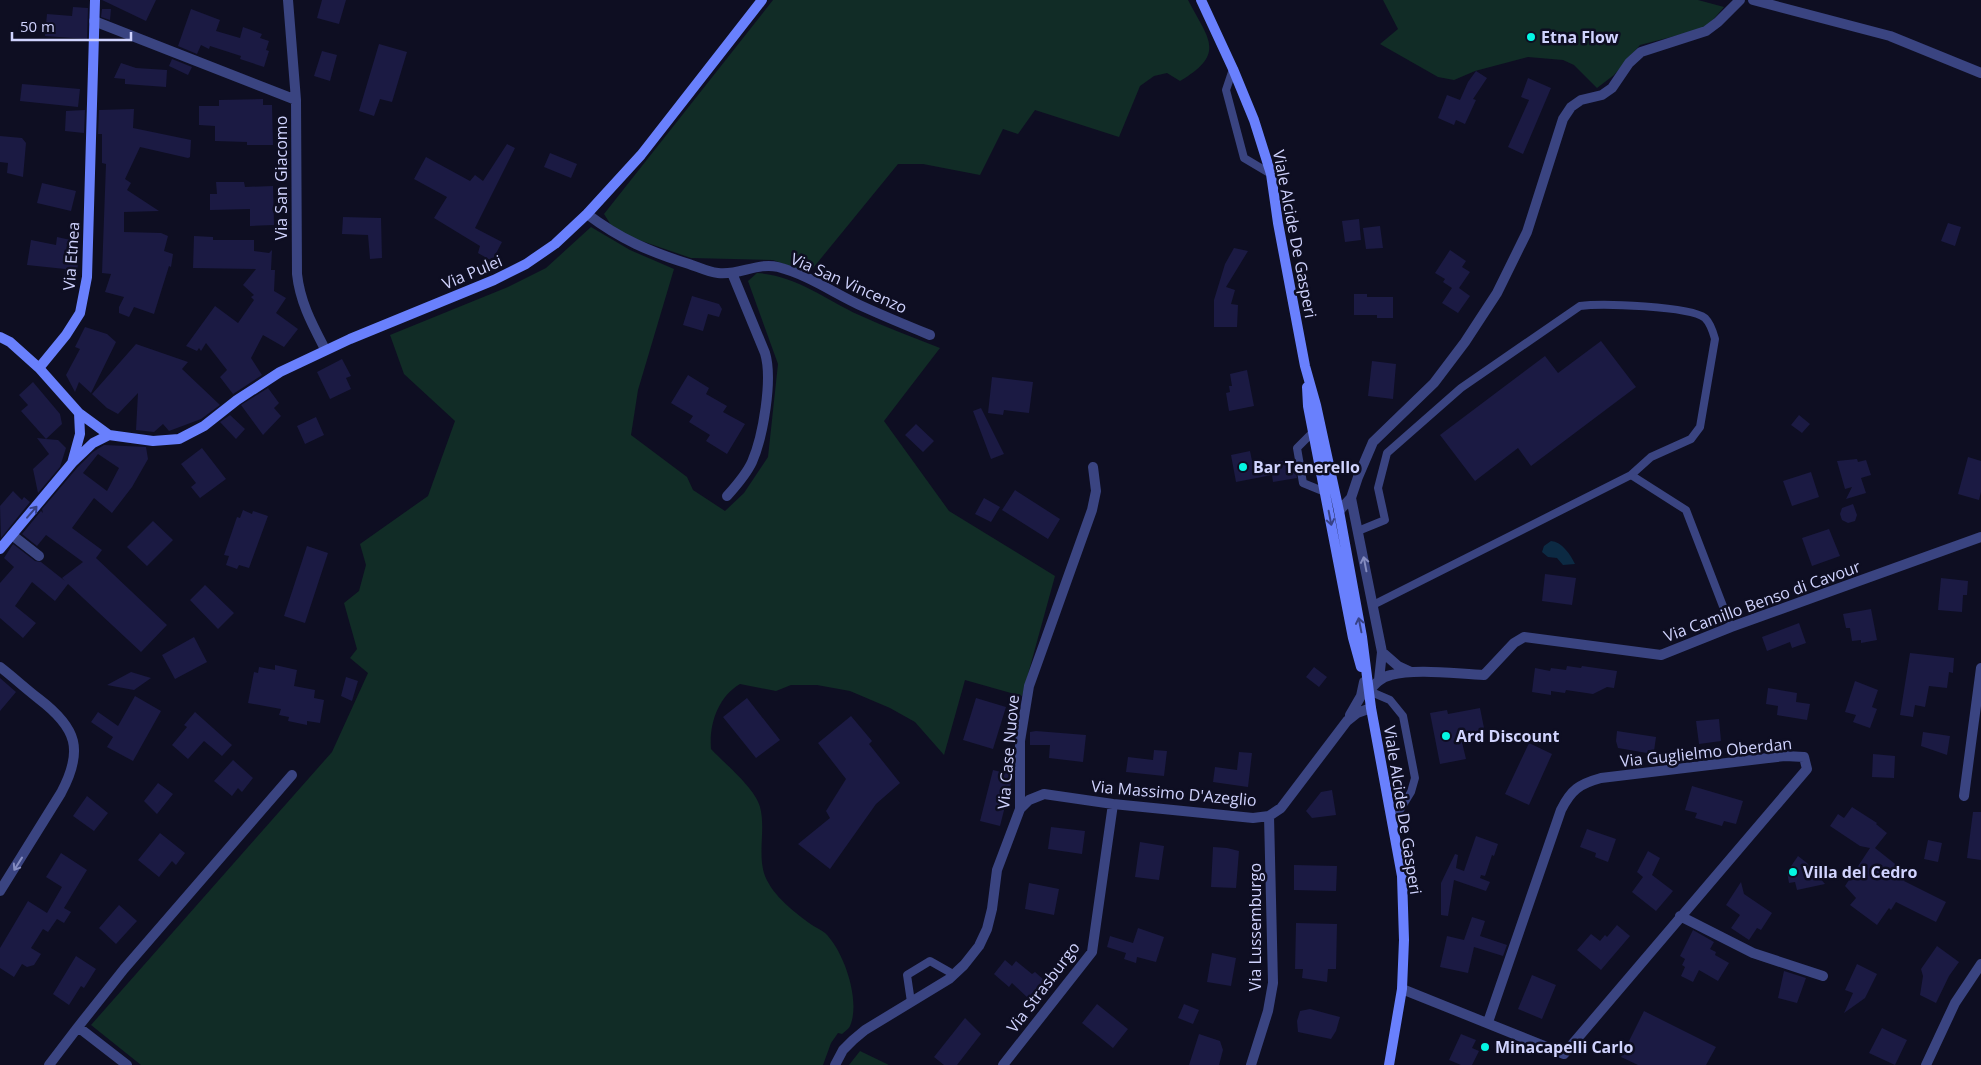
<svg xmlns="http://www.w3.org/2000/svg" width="1981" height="1065" viewBox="0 0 1981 1065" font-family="'Open Sans',sans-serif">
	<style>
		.green { fill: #112c26 }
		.water { fill: #0c2a43 }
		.building { fill: #1b1a43; fill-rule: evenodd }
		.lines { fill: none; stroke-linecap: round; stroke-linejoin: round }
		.lane { stroke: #3a4481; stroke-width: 8 }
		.street { stroke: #3a4481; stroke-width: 10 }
		.secondary { stroke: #6980fd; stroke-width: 10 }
		.oneway { stroke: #374185 }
		.oneway2 { stroke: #858cc0 }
		.poi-dot { fill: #04f7e3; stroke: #0e0e22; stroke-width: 2 }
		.labels { text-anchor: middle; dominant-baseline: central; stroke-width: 5; stroke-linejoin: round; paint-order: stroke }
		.poi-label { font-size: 16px; font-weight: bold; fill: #d0d3fe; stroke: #0e0e22; text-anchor: start }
		.street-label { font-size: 16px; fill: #d0d3fe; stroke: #0e0e22 }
	</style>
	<rect width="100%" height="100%" fill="#0e0e22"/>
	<path class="green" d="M773 0H1188C1208 39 1227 53 1180 81L1167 73 1154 76 1140 86 1119 137 1035 110 1018 134 1003 129 980 175 923 164H898L809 273 773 260 691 258 630 237 611 225 604 214Z
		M1383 0H1698L1724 7 1706 28 1640 45 1614 75 1597 88 1574 65 1563 60 1528 57 1475 71 1454 80 1438 77 1380 44 1398 29Z
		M591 227 630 250 674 269 638 390 631 435 687 477 693 490 725 511 744 493 768 457 778 364 748 281 757 273C795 275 825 299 859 315 885 327 913 337 940 348L884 421 949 511 1055 576 1022 696 965 680 944 755 915 722 890 708 850 691 817 685H791L776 691 740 684C718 697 709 724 711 749 725 764 755 788 760 807 766 829 757 854 765 876 773 896 795 913 812 925 816 928 822 930 825 933 844 951 861 1001 850 1026 849 1029 845 1031 842 1034L838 1033 831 1043 823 1065H141L91 1025 332 752 368 673 350 658 357 649 344 603 359 591 366 565 360 544 428 496 455 421 404 374 390 335 508 287 546 268Z
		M860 1051 889 1065H849Z"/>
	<path class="water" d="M1551 541C1562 542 1570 554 1575 564L1563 565 1557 558 1548 557 1542 552 1544 546Z"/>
	<path class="building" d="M102 0H156L146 21Z
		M322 0H346L339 24 317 18Z
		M73 7 88 8 87 39 45 36 47 14 72 16Z
		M102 9H111L110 20 101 17Z
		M191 9 220 20 216 31 240 38 243 27 262 34 260 38 269 41 266 50 269 51 264 67 240 59 241 56 210 46 209 49 201 45 197 54 178 46Z
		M379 44 407 52 392 102 380 99 374 116 359 111Z
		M322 51 337 55 330 81 314 76Z
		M172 59 192 67 188 75 169 66Z
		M121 63 136 68 167 70 166 87 125 84V79L114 78Z
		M1476 71 1487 78 1473 99 1476 100 1465 124 1456 120 1454 125 1438 118 1447 95 1460 100 1468 82Z
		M1528 78 1551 88 1523 154 1508 147 1529 100 1521 97Z
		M22 84 80 89 78 107 20 101Z
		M263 99V105H272L273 145H247V142L215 141V126L199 125V106H219V100Z
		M134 109 133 128 191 140 190 157 188 158 140 147 125 179 131 183 127 190 159 211 124 212V232L161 233 168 236 164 251 173 254 171 267 169 266 154 314 134 307 129 317 119 313V307L124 297 105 292 111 274 102 273 106 164 102 163V134H98L99 110Z
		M85 110 84 133 65 131 66 111Z
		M0 136 22 138 26 143 23 177 7 173 8 163 0 162Z
		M507 144 515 148 475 228 502 242 492 261 478 253 480 246 434 218 447 197 414 179 426 157 470 181 475 175 483 181Z
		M550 153 577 164 571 178 544 167Z
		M216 182H244L245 187 273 186 274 225 250 226V209L210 210V194H217Z
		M42 183 76 191 71 211 37 203Z
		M343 217 381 218 382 258 370 259 368 235 342 234Z
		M1359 219 1361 240 1345 242 1342 221Z
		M1948 223 1961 227 1955 246 1941 241Z
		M1380 226 1383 248 1366 249 1363 228Z
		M194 236 213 237V240H254V251L269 253 272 250 271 270H275L274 291 286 298 276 313 298 329 284 347 263 335 251 358 262 375 233 394 220 377 227 370 206 343 201 351 199 348 197 351 186 346 215 306 238 323 254 300 251 297 254 295 243 285 256 269 193 268Z
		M57 237 80 242 76 283 64 282 65 269 27 265 31 240 56 245Z
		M1234 248 1248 251 1226 287 1235 290 1231 304 1238 305 1237 327H1214V300L1225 264Z
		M1450 250 1466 261 1462 267 1470 272 1459 288 1470 296 1458 313 1442 303 1452 288 1443 282 1445 279 1435 273Z
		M1354 294H1367V297H1393V318H1377V315H1354Z
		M692 296 719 304 722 309 719 317 708 314 703 331 683 325Z
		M85 327 107 334 116 342 91 393 79 382 75 392 66 375 80 349 75 347Z
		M1601 341 1636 387 1531 466 1518 448 1475 481 1440 435 1545 356 1558 373Z
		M136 344 188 362 182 369 220 405 201 419 169 431 163 424 154 432 136 430 138 393 118 414 107 408 92 394Z
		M342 359 351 376 346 378 351 389 330 399 317 372Z
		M1372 361 1396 364 1393 399 1368 396Z
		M1247 370 1254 406 1229 411 1226 393 1230 392 1229 386H1232L1230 374Z
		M688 375 709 388 706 394 727 406 723 412 745 424 727 454 706 441 710 435 689 422 693 416 671 403Z
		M992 377 1033 382 1029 413 1004 410 1003 415 988 413Z
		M33 382 60 414 62 424 46 439 58 440 66 448 60 467 38 493 33 469 49 454 37 438 46 439 21 411 28 405 19 395Z
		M268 388 279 403 274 408 281 416 263 435 241 405Z
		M981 408 1004 454 991 459 973 411Z
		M230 415 245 429 236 439 220 422Z
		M1799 415 1810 424 1802 433 1791 425Z
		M316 417 324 435 305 444 297 426Z
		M916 424 934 441 923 452 905 435Z
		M104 445 146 447 148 459 132 487 112 513 94 498 72 528 102 550 96 558 167 625 141 652 68 584 55 601 32 582 15 606 36 623 23 638 0 618V583L14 567 4 558 13 544 35 561 41 562 65 581 62 578 83 562 46 535 37 546 22 534 41 511 43 513 42 509 77 468 93 452ZM98 454 119 468 107 491 83 473Z
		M202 448 226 479 200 498 191 487 196 483 181 464Z
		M1250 451 1253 466 1293 459 1297 478 1273 482 1272 475 1236 482 1231 455Z
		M1968 457 1981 461V492L1979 500 1958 494Z
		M1857 459 1858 462 1866 460 1871 475 1861 478 1866 493 1846 499 1852 487 1845 489 1837 461Z
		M1811 472 1819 497 1792 506 1783 481Z
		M1015 490 1060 519 1048 539 1002 510Z
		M13 491 22 500 24 497 30 502 1 538 0 506Z
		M984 498 1000 507 991 522 975 514Z
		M1853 504 1857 515 1855 521 1848 523 1842 520 1840 514 1842 508Z
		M243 510 252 514 253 511 268 516 249 568 239 565 237 569 226 565 229 556 224 555 237 517 240 518Z
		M153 521 173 540 147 566 127 547Z
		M1829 529 1840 556 1812 566 1802 538Z
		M307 546 328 553 305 623 284 616Z
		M1545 574 1576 578 1572 605 1542 601Z
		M1941 578 1968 581 1967 595H1963L1962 612 1938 610Z
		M205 585 234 613 218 629 190 600Z
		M1871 609 1877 640 1861 643V640L1852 641 1850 628H1846L1843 614Z
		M1799 623 1806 643 1792 648 1790 642 1767 651 1762 637Z
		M194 637 207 662 175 679 162 655Z
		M1910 653 1954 658 1953 673 1949 672 1947 688 1929 686 1925 707 1915 705 1913 717 1900 715Z
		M275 665 297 670 294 686 315 690 314 698 324 700 320 723 307 721V725L288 721 289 717 279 715 281 709 248 703 254 672 258 673 259 667 275 670Z
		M1567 666 1581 668 1582 666 1617 671 1614 688 1607 687 1593 694 1566 690 1565 693 1551 691V695L1532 692 1535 668 1550 671 1551 668 1566 670Z
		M1314 667 1327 677 1319 687 1306 677Z
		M131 672 151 678 134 690 107 685Z
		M346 677 358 681 352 701 341 696Z
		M0 678 16 692 0 711Z
		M1855 681 1878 690 1872 707 1877 709 1870 728 1853 722 1856 715 1845 712Z
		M1768 688 1797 693 1796 702 1810 704 1807 720 1777 715 1778 706 1766 704Z
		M135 696 161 711 133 761 107 747 113 737 91 722 98 712 118 726Z
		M747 698 780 740 756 758 723 717Z
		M976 698 1006 707 993 749 963 740Z
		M1480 708 1485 733 1461 738 1466 759 1440 764 1430 713 1447 710 1448 714Z
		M195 712 232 745 222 756 204 741 188 759 172 745 187 727 184 725Z
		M851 716 872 741 869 744 900 783 876 804 830 869 798 844 830 818 826 811 846 779 818 743Z
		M1719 719 1721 741 1699 744 1696 721Z
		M1036 731 1086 735 1083 762 1049 758 1050 745H1030V732Z
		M1617 731 1656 737 1654 751 1648 750 1647 753 1618 748 1616 741Z
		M1923 732 1950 736 1947 755 1921 746Z
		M1529 743 1552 754 1529 805 1505 794Z
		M1154 750 1167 751 1164 776 1126 772 1128 757 1153 760Z
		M1239 752 1252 753 1248 787 1213 782 1215 767 1237 770Z
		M1873 754 1895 756 1894 778 1872 777Z
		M233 760 253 778 242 792 238 788 232 796 214 781Z
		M993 770 1013 775 1000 826 980 821Z
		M158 783 173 794 157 814 144 801Z
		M1692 786 1743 801 1736 824 1724 821 1722 826 1695 818 1697 813 1685 810Z
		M1332 790 1336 815 1312 818 1306 811 1321 792Z
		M87 796 108 813 94 831 73 816Z
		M1852 807 1877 823 1876 824 1887 833 1875 848 1909 875 1904 881 1946 902 1936 922 1896 902 1891 910 1889 908 1877 925 1850 905 1856 898 1845 886 1870 848 1860 846 1830 826 1838 814 1844 818Z
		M1973 812H1981V860L1967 858Z
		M1051 827 1085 831 1082 854 1048 849Z
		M1587 829 1616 839 1608 862 1595 857 1596 853 1580 847Z
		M160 833 185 853 176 865 172 861 159 877 138 860Z
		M1476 836 1498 844 1494 856 1492 855 1485 876 1481 875 1480 878 1490 882 1486 891 1454 880 1448 916 1441 915V883L1455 854 1458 855 1456 868 1464 871Z
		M1928 840 1942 843 1938 862 1924 859Z
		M1140 842 1164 846 1159 880 1135 877Z
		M1213 847 1227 848 1239 851 1236 888 1211 887Z
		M1648 851 1660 858 1652 875 1673 891 1656 911 1632 892 1643 877 1637 872Z
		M61 853 87 870 64 908 71 912 64 923 57 919 48 932 43 929 31 948 41 954 34 965 27 967 22 964 14 977 0 968V948L28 901 47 913 62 887 46 877Z
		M1798 856 1807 863 1825 884 1797 890 1795 882 1789 883 1787 872Z
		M1294 865 1337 866 1336 891 1294 890Z
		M1741 882 1744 894 1772 913 1761 930 1757 928 1749 940 1731 928 1740 915 1726 905Z
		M1029 883 1059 889 1054 915 1025 909Z
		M119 905 137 921 116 944 99 928Z
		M1472 917 1485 921 1480 936 1507 945 1503 956 1474 947 1468 973 1440 967 1447 936 1464 940Z
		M1296 923 1337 924 1336 969H1328L1327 982 1302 978 1303 969H1295Z
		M1617 925 1630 936 1601 970 1577 950 1591 934 1600 941 1605 935 1607 937Z
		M1138 928 1164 937 1156 962 1137 957 1136 963 1124 959 1126 953 1107 947 1110 936 1133 943Z
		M1693 930 1714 942 1710 949 1716 952 1715 955 1729 963 1718 981 1699 970 1693 982 1681 976 1685 967 1682 965 1685 959 1680 956Z
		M1937 946 1959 962 1949 976 1936 1003 1920 995 1923 976 1921 969Z
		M1212 953 1236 958 1231 986 1207 982Z
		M76 956 96 969 84 988 81 986 69 1005 53 994Z
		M1005 960 1012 966 1016 961 1032 974 1035 972 1044 980 1028 998 1012 983 1009 987 994 974Z
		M1857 964 1877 974 1865 998 1844 1013 1853 993 1845 990Z
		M1784 971 1806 978 1797 1003 1778 998Z
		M1532 975 1556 985 1542 1019 1518 1009Z
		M1097 1004 1128 1029 1113 1048 1082 1023Z
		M1184 1004 1199 1010 1193 1024 1178 1018Z
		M1310 1009 1340 1017 1336 1031 1331 1039 1298 1032 1297 1021 1300 1011Z
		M1644 1011 1716 1047 1706 1065H1638L1621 1057Z
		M965 1018 981 1034 957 1065H944L934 1057Z
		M1882 1028 1907 1040 1895 1065 1869 1053Z
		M1199 1034 1220 1041 1223 1050 1219 1065H1189Z
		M1461 1034 1476 1040 1472 1048 1479 1051 1472 1065H1461L1449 1060Z"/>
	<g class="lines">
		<path class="lane" d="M1233 69 1226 90 1244 158 1271 174
			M1313 432 1297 448 1303 483 1325 492
			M1358 531 1385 520 1378 488 1387 453 1461 388 1580 306C1601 303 1690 306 1705 318 1711 324 1713 332 1715 339L1700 427 1691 439 1651 457 1631 475
			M1373 605 1631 475 1686 510 1731 627
			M1369 691 1390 700 1403 716 1415 778 1411 792 1392 823
			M911 1002 907 975 930 961 953 974"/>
		<path class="street" d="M288 0 296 100 297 274C300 302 312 324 325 349
			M1753 0 1890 36 1981 73
			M94 21 296 100
			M587 214C620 239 650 252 689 264 698 267 708 272 718 273 738 276 758 262 778 267 809 275 835 294 864 307 886 317 908 326 930 335
			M727 496C736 486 746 475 752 462 763 437 773 379 765 353L732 273
			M1351 498 1382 652 1379 680
			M1339 511 1351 498 1358 477 1373 442 1434 383 1465 342 1497 293 1527 232 1563 119 1571 107 1581 100 1602 95 1612 88 1629 63 1641 52 1706 31 1718 22 1740 0
			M12 535 39 556
			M1382 652 1398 666 1411 672
			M0 667C13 677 26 689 39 699 77 728 84 750 61 793L0 891
			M1369 691C1375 684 1381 677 1391 675 1416 668 1457 674 1484 675L1514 643 1524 637 1661 655 1731 627 1981 537
			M1350 715 1361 696 1364 682
			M1964 796 1981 668
			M1020 809 1029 800 1044 794 1113 804 1253 818 1269 816 1281 808 1347 721 1357 713 1371 708
			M1680 916 1753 953 1823 976
			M1402 989 1564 1054 1807 769 1804 757 1785 756 1601 778C1579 784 1571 790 1561 810L1488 1022
			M78 1027 124 969 292 775
			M49 1065 78 1027 127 1065
			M835 1065 843 1050 853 1040 865 1030 949 979 964 965 979 946 987 929 992 909 997 870 1020 809V741L1029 686 1092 510 1096 491 1093 467
			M1003 1065 1092 952 1113 804
			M1251 1065 1268 1011 1273 983 1269 816
			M1926 1065 1955 1003 1981 964"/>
		<path class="secondary" d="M1201 0 1233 69 1254 120 1271 174 1278 223 1305 366 1316 405 1339 511 1362 637 1371 708 1402 876 1404 940 1402 989 1389 1065
			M0 337 10 342 39 368 79 413 109 435 153 441 179 439 204 426 237 400 280 372 350 339 494 280 526 264 555 244 587 214 641 155 762 0
			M39 368 66 335 80 313 87 277 95 0
			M1307 387 1308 406 1353 638 1361 667
			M72 463 93 443 109 435
			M0 549 72 463 80 434 79 413"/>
	</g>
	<defs><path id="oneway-shaft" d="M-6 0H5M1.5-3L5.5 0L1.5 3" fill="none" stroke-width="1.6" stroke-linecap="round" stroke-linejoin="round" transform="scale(1.25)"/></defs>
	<g class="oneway">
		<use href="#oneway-shaft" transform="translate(32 512) rotate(-49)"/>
		<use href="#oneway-shaft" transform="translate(1330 518) rotate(79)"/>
		<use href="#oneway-shaft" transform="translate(1360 625) rotate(-101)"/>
	</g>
	<g class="oneway2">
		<use href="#oneway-shaft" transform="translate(1365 564) rotate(-101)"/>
		<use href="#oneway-shaft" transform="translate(18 864) rotate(122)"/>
	</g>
	<g class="poi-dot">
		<circle cx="1531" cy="37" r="5"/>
		<circle cx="1243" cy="467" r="5"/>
		<circle cx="1446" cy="736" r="5"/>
		<circle cx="1793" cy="872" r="5"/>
		<circle cx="1485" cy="1047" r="5"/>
	</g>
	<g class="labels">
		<g class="poi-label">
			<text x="1541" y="37">Etna Flow</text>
			<text x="1253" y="467">Bar Tenerello</text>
			<text x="1456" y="736">Ard Discount</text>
			<text x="1803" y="872">Villa del Cedro</text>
			<text x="1495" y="1047">Minacapelli Carlo</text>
		</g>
		<g class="street-label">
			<text transform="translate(281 178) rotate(-90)">Via San Giacomo</text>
			<text transform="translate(1295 234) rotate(79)">Viale Alcide De Gasperi</text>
			<text transform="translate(71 256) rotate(-86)">Via Etnea</text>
			<text transform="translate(472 272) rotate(-23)">Via Pulei</text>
			<text transform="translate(849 283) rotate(24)">Via San Vincenzo</text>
			<text transform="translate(1762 601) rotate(-20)">Via Camillo Benso di Cavour</text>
			<text transform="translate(1008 752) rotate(-85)">Via Case Nuove</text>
			<text transform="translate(1706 752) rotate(-6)">Via Guglielmo Oberdan</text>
			<text transform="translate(1174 793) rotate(5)">Via Massimo D'Azeglio</text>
			<text transform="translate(1403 810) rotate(81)">Viale Alcide De Gasperi</text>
			<text transform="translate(1255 927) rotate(-90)">Via Lussemburgo</text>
			<text transform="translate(1043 987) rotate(-53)">Via Strasburgo</text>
		</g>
	</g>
	<path d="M12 32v8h119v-8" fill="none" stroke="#d0d3fe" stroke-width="2.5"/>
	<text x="20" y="32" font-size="15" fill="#d0d3fe" stroke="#0e0e22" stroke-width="4" paint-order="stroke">50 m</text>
</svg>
